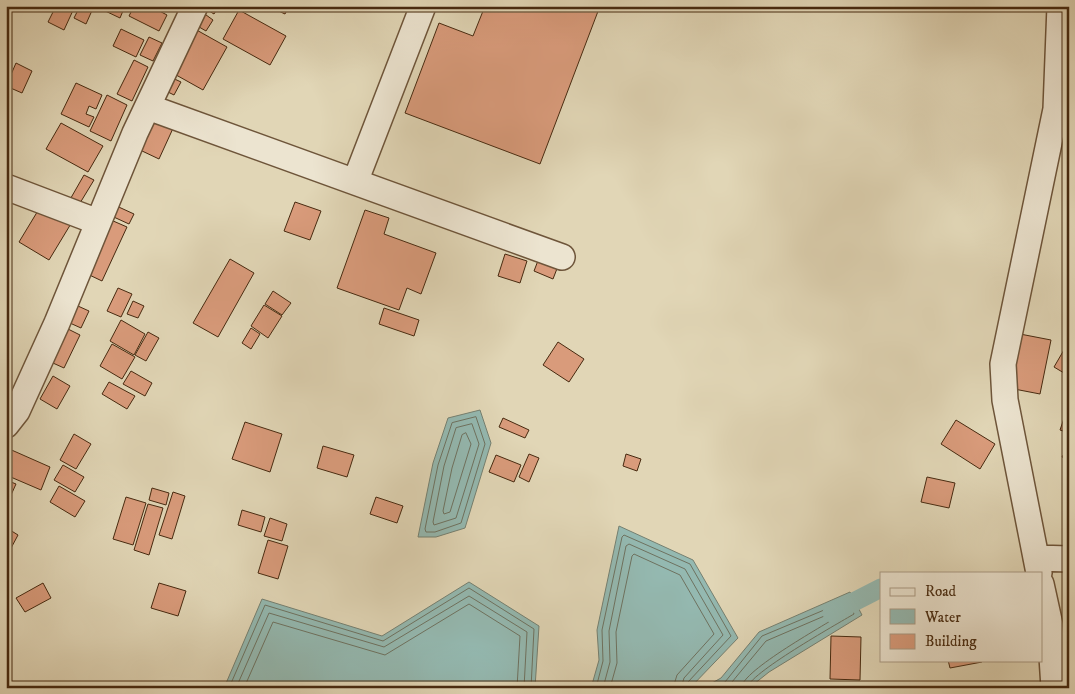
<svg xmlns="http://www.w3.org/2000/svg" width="1075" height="694" viewBox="0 0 1075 694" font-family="'IM FELL DW Pica',serif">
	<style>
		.water { fill: #94b9b1; stroke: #758071 }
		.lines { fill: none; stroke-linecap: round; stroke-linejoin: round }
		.shore { stroke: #6e7260; stroke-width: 1 }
		.canal { stroke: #94b9b1; stroke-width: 19 }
		.building { fill: #d99b7b; stroke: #472a10 }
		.minor-casing { stroke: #6e553a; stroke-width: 28 }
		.minor { stroke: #ece4d0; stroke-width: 25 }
	</style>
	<rect width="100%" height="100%" fill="#e1d6b6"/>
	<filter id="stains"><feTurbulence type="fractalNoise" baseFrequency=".004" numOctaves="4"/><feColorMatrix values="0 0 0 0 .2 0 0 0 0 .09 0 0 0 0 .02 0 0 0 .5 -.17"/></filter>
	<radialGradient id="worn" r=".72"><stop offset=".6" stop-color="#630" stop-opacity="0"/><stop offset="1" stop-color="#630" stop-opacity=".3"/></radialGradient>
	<path class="water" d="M480 410 491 443 465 528 436 537H418L433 463 448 418Z
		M619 526 693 560 738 638 690 688H591L599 660 597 630Z
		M469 582 539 626 535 688H224L262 599 382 636Z
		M850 592 862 615 769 672 749 688H703L721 678 759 632Z"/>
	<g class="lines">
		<path class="shore" d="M476 417 485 444 461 523 435 532H426L425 529 438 465 452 423Z
			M472 424 479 444 456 518 434 525 433 522 444 466 456 428Z
			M466 433 471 444 450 512 444 514 443 511 452 468 462 435Z
			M229 688 265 605 383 641 469 588 534 629 531 688
			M236 688 269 613 384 647 469 596 527 632 524 688
			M244 688 273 622 385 655 469 604 520 636 517 688
			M596 688 603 661 602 630 622 537 624 535 690 564 731 636 688 682 687 688
			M603 688 610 662 609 631 626 546 629 544 685 569 723 635 684 678 681 688
			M610 688 617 663 616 632 632 556 634 554 680 575 714 634 677 675 673 688
			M714 688 725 682 762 636 848 600 854 614C837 624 748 674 747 688
			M727 688 766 641 843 608 846 609 845 612C827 624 742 670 741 688"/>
		<path class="canal" d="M832 613 881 588"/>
	</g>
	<path class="building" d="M56 6H75L64 30 48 22Z
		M80 6H94L86 24 74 18Z
		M103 6H125L120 18 101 9Z
		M134 6H150L167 15 159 31 129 16Z
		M201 6H219L214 14Z
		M268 6H289L285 14Z
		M485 6H600L540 164 405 113 439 23 473 36Z
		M239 10 286 36 270 65 223 39Z
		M202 12 213 20 206 31 194 24Z
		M193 28 227 47 203 90 169 71Z
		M121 29 144 40 136 57 113 46Z
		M149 37 162 43 153 61 140 55Z
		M134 60 148 67 132 101 117 94Z
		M16 63 32 71 22 93 6 86Z
		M166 75 181 82 174 95 160 88Z
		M76 83 102 95 96 109 89 106 86 114 94 117 89 127 61 114Z
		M107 95 127 105 111 141 90 131Z
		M157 115 175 124 159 159 140 150Z
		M61 123 103 146 88 172 46 149Z
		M84 175 94 180 77 208 68 203Z
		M295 202 321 211 310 240 284 231Z
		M110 203 134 214 129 224 105 213Z
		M42 204 72 222 49 260 19 242Z
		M365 210 389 218 384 234 436 253 421 294 407 288 399 310 337 288Z
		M104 217 127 227 102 281 79 270Z
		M505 254 527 261 520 283 498 276Z
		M539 258 558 266 553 279 534 271Z
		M230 259 254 273 218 337 193 323Z
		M118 288 132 294 121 317 107 311Z
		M273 291 291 303 282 315 265 304Z
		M133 301 144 306 138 318 127 314Z
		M69 302 89 311 81 328 61 319Z
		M264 305 282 316 268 338 251 326Z
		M384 308 419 320 414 336 379 324Z
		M121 320 145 334 134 355 110 341Z
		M60 325 80 335 64 368 44 359Z
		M251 328 260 334 251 349 242 343Z
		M148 332 159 338 146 361 135 355Z
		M1020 334 1051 340 1040 394 1009 388Z
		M558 342 584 359 569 382 543 365Z
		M1068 343H1069V376L1054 367Z
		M112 344 135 357 122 379 100 366Z
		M131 371 152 383 145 396 123 384Z
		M53 376 70 386 57 409 40 399Z
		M109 382 135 396 127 409 102 394Z
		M1069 404V433L1060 430Z
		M503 418 529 430 525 438 499 427Z
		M956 420 995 444 980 469 941 444Z
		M245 422 282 434 270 472 232 459Z
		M74 434 91 444 76 469 60 460Z
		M323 446 354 455 347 477 317 468Z
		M1068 447H1069V460L1062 457Z
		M7 448 50 467 41 490 6 475Z
		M529 454 539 458 529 482 519 477Z
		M626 454 641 459 637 471 623 466Z
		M496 455 521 465 514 482 489 472Z
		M63 465 84 477 75 492 54 480Z
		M927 477 955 483 949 508 921 502Z
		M6 480 16 484 11 495 6 493Z
		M59 486 85 501 75 517 50 502Z
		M152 488 169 493 166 505 149 500Z
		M173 492 185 496 172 539 159 535Z
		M126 497 146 503 133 545 113 539Z
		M376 497 403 506 397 523 370 514Z
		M148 504 163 508 149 555 134 550Z
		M242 510 265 517 261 532 238 525Z
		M270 518 287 524 282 541 264 536Z
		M10 530 18 535 10 550 6 548V538Z
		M268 540 288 546 278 579 258 573Z
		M43 583 51 598 25 612 16 598Z
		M159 583 186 591 178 616 151 608Z
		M831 636 861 637 860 680 830 679Z
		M948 660H981L982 662 950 668Z"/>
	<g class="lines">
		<g class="minor-casing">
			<path id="minor" d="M148 107 562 257
				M355 182 423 6
				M6 187 98 222
				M6 425 17 411 57 323 135 133 195 6
				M1036 558 1069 559
				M1039 573 1005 400 1003 364 1056 109 1060 6
				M1041 584 1050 625 1054 688"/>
		</g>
		<use href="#minor" class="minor"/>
	</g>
	<rect width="1075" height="694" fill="none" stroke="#e1d6b6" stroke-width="25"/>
	<rect x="8" y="8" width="1060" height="679" fill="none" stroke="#472a10" stroke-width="2.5"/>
	<rect x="12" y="12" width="1050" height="669" fill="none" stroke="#472a10"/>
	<rect x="880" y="572" width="162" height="90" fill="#ece4d0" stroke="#aa9a83"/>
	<rect x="890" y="588" width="25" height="8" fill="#ece4d0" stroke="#aa9a83"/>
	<text x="925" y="596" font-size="15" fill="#472a10">Road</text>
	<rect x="890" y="609" width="25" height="15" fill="#94b9b1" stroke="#aa9a83"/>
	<text x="925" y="622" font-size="15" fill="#472a10">Water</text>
	<rect x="890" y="634" width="25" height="15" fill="#d99b7b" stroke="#aa9a83"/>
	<text x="925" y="646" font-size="15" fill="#472a10">Building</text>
	<rect width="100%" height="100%" filter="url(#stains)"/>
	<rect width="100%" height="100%" fill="url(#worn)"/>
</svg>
